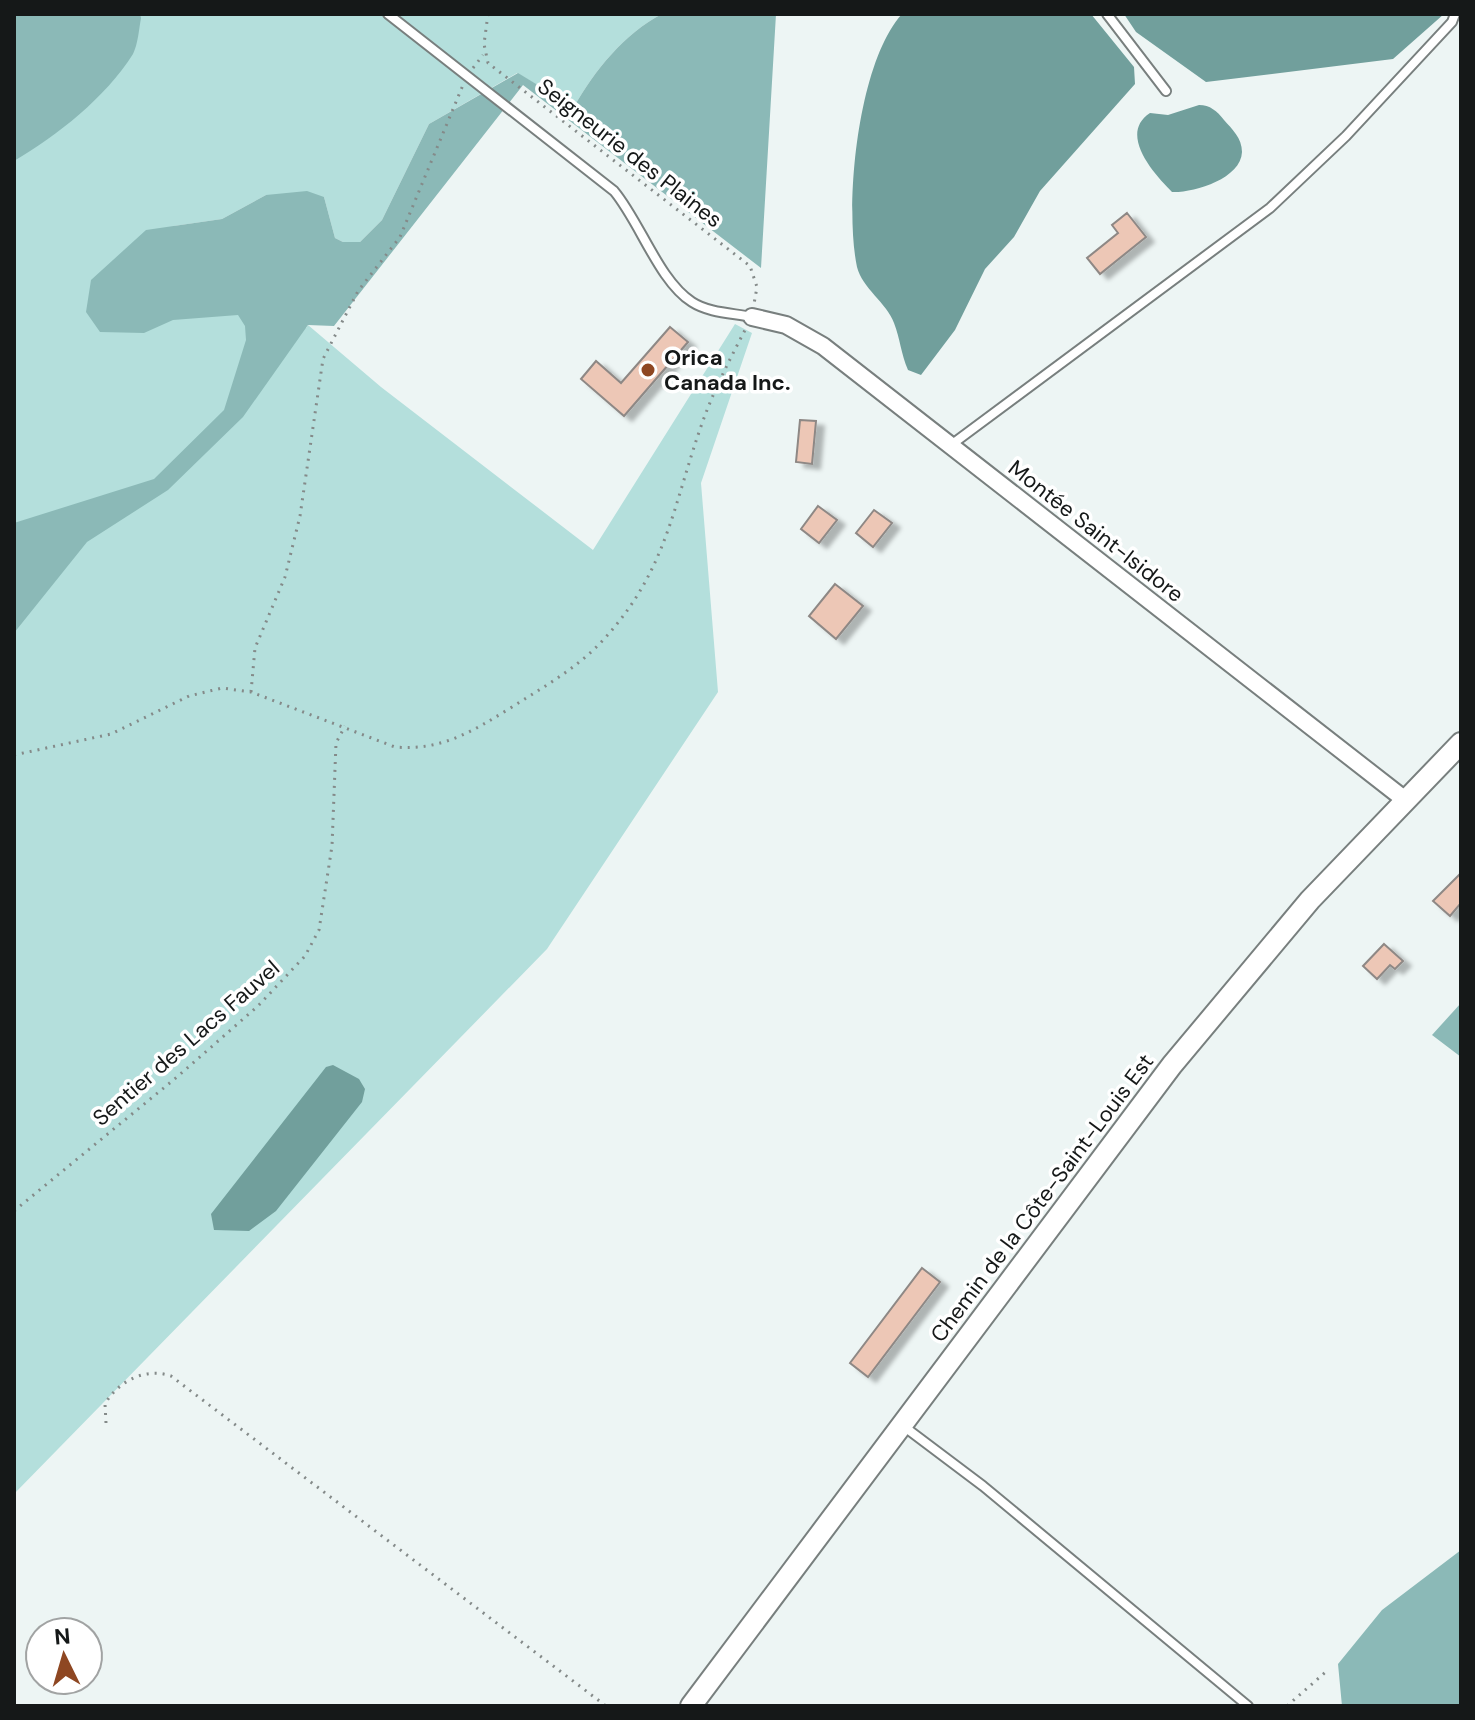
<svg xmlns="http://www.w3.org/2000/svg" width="1475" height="1720" viewBox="0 0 1475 1720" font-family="'DM Sans',sans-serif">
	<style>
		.green { fill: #b4dfdc }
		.forest { fill: #8bb9b7 }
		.water { fill: #719f9c }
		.building { fill: #edc7b6; stroke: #8e8885; stroke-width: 2; filter: url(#shadow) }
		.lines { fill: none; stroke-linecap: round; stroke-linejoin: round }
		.service-casing { stroke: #787f7e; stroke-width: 12 }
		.minor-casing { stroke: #787f7e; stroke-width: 20 }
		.tertiary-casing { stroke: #787f7e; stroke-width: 24 }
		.path { stroke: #848a89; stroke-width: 3; stroke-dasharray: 2 6; stroke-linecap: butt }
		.service { stroke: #fff; stroke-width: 8 }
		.minor { stroke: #fff; stroke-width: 16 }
		.tertiary { stroke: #fff; stroke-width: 20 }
		.poi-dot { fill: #8e4722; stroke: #fff; stroke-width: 3 }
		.labels { text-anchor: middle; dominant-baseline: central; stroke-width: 7; stroke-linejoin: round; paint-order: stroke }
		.street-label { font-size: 22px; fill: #151818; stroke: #fff }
		.poi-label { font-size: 22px; font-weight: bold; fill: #151818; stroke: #fff; text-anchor: start }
	</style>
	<defs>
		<filter id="shadow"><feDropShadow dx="8" dy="5" stdDeviation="2" flood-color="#0004"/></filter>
	</defs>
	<rect width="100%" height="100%" fill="#edf5f4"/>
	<path class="green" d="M140 14H662C625 33 594 71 574 107L517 73 429 124 382 220 360 242H343L335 238 324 197 266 195 222 219 174 226 306 328 308 325 381 387 593 550 735 324 752 333 701 483 718 692 547 949 14 1494V104L134 51Z"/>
	<path class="forest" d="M14 14H140L141 18C139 29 138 44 133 54 105 98 58 135 14 161Z
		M662 14H776L761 268 523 85 334 326 308 325 243 417 168 490 87 542 14 633V523L154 479 224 410 246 340 245 326 238 315 173 320 144 333 100 332 86 312 91 280 146 230 222 219 266 195 307 191 324 197 335 238 343 242H360L382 220 429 124 518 73 574 107C594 71 625 33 662 14Z
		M1461 1003V1057L1432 1035Z
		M1461 1550V1706H1342L1338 1664 1382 1610Z"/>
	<path class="water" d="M902 14H1091L1134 67 1135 84 1040 191 1014 237 985 269 955 330 921 375 908 370C901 354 900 338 894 323 887 303 862 288 857 267 844 205 858 62 902 14Z
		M1124 14H1444L1393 59 1206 82 1136 32Z
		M1199 105C1210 105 1217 111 1224 120 1232 129 1242 138 1242 152 1241 179 1193 193 1172 192 1154 174 1118 134 1150 113L1168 115Z
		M333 1065 359 1079 365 1089 362 1102 276 1211 249 1231 214 1230 211 1214 326 1067Z"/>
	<path class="building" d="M1127 213 1146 237 1100 274 1087 258 1118 233 1112 225Z
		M670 327 688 342 624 416 581 379 596 361 621 383Z
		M800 420 816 421 812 464 796 462Z
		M818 506 837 520 819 543 801 529Z
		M874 510 892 523 873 547 856 533Z
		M835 584 863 606 836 639 809 616Z
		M1461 873V903L1450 916 1433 901Z
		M1384 944 1403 961 1395 969 1390 965 1377 979 1363 966Z
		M922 1268 940 1282 868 1377 850 1363Z"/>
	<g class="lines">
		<g class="service-casing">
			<path id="service" d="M388 14 614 191C640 222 659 281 692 302 709 313 732 313 752 317
				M1107 14 1166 91
				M951 445 1270 208 1346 136 1452 22 1455 14
				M902 1425 983 1486 1248 1706"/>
		</g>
		<g class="minor-casing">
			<path id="minor" d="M752 317 786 325 823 346 1404 799"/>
		</g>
		<g class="tertiary-casing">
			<path id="tertiary" d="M691 1706 1172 1065 1310 900 1461 743"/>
		</g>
		<path class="path" d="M488 14 484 44 488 63 750 266 757 287 754 304
			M473 68 483 55
			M251 692 255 648 285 577 300 516 323 359 358 291 400 237 463 85
			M14 755 111 734 189 696 222 688 251 692 395 747C442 751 473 731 512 707 545 686 579 667 605 638 669 567 673 503 704 418 715 388 730 359 745 330
			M14 1211 177 1077 258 1006 305 956 319 930 332 846 336 743 345 726
			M106 1423 105 1404C118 1381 146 1367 171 1376L606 1706
			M1287 1706 1329 1669"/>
		<use href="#service" class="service"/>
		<use href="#minor" class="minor"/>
		<use href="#tertiary" class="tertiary"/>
	</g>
	<circle class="poi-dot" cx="648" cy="370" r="8"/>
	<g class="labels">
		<g class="street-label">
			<text transform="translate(630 153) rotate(38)">Seigneurie des Plaines</text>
			<text transform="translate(1096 531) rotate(38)">Montée Saint-Isidore</text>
			<text transform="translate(186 1043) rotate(-41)">Sentier des Lacs Fauvel</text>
			<text transform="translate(1042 1198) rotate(-53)">Chemin de la Côte-Saint-Louis Est</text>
		</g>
		<g class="poi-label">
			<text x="664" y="357">Orica<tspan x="664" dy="25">Canada Inc.</tspan></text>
		</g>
	</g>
	<rect width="1475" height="1720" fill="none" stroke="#151818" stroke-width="32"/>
	<g transform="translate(64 1656) rotate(355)"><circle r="38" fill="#ffffff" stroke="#a1a3a3" stroke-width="2"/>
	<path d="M0-6L14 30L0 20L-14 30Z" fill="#8e4722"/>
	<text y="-12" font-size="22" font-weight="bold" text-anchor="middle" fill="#151818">N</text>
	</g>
</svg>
